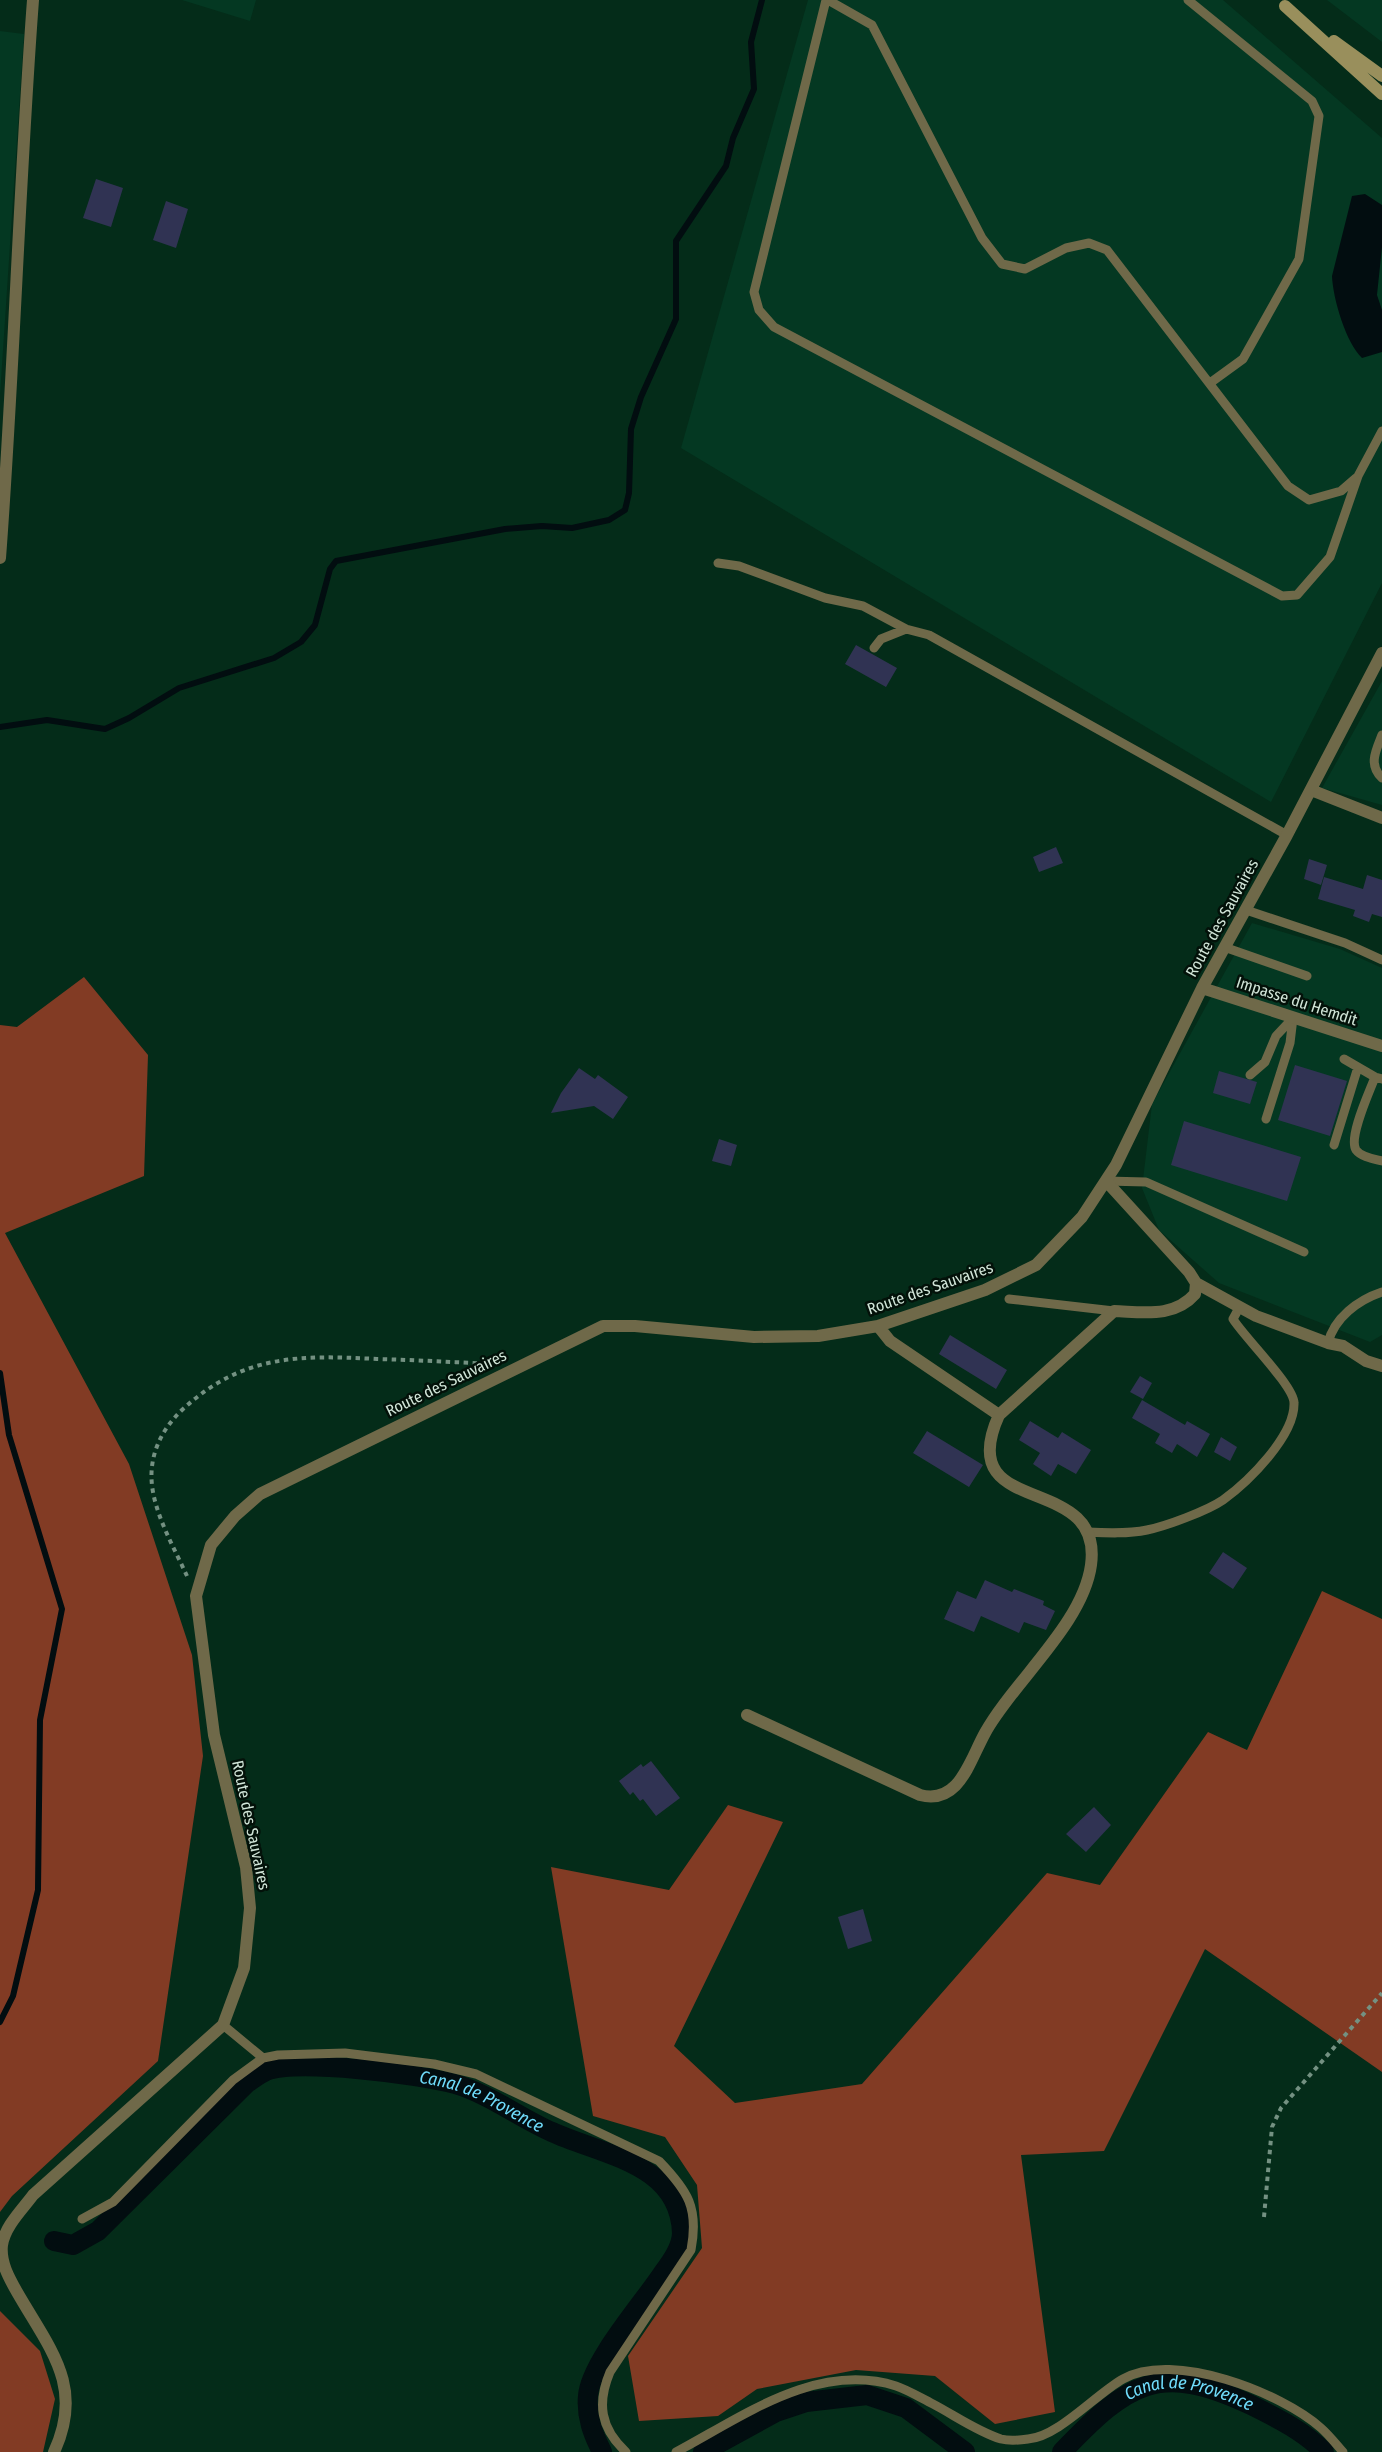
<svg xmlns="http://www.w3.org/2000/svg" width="1382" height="2452" viewBox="0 0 1382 2452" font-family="'Fira Sans Condensed',sans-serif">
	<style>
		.built { fill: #043822 }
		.forest { fill: #823b24 }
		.water { fill: #020d10 }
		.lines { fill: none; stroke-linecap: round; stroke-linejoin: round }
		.stream { stroke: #020d10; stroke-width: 6 }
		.canal { stroke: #020d10; stroke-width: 20 }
		.building { fill: #303353 }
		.path { stroke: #749182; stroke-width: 4; stroke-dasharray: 4.5 4.5; stroke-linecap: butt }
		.lane { stroke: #6f6949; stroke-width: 9 }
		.street { stroke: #6f6949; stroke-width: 12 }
		.secondary { stroke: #998f5c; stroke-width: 12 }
		.labels { text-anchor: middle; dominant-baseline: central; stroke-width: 5; stroke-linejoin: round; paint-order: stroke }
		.street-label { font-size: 16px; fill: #d1e5d8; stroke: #031109 }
		.water-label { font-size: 18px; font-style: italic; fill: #6fdbfa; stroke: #031109 }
	</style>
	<rect width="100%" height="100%" fill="#042c19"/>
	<path class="built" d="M182 0H256L250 21Z
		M808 0H1223L1382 138V583L1271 802 681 448Z
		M1327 0H1382V42Z
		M0 31 24 34 0 395Z
		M1382 681V805L1322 788Z
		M1252 923 1340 949 1382 968V1335L1370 1342 1219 1283 1159 1230 1142 1188 1152 1104Z"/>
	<path class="forest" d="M84 977 148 1055 144 1176 5 1233 129 1464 192 1655 203 1756 158 2061 12 2196 0 2212V1025L17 1027Z
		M1322 1591 1382 1619V2072L1205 1949 1104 2151 1021 2155 1055 2412 995 2424 935 2376 856 2370 757 2389 718 2416 639 2421 628 2356 702 2248 697 2185 665 2137 593 2116 551 1867 669 1890 728 1805 783 1822 674 2046 735 2103 862 2084 1047 1873 1100 1885 1208 1732 1247 1750Z
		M0 2311 40 2351 55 2399 43 2452H0Z"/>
	<path class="water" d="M1365 194 1382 205V247L1377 295 1382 310V352L1362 358C1346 343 1333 299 1332 276L1352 196Z"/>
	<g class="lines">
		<path class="stream" d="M0 727 47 720 105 729 129 718 179 688 274 658 301 642 315 625 330 569 336 561 505 529 542 526 572 528 609 520 625 510 629 493 631 429 641 397 676 319V241L726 166 733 138 754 89 751 42 762 0
			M0 1373 9 1435 62 1609 40 1720 38 1890 13 1996 0 2022"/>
		<g class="canal">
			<path id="s1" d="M54 2241 73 2245 98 2231 247 2083C253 2079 259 2074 266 2071 298 2059 420 2074 455 2084 489 2094 520 2118 552 2132 602 2155 680 2163 682 2233 682 2247 671 2262 663 2273 644 2302 590 2363 588 2396 586 2417 593 2434 602 2452"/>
			<path d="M703 2452 776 2412 806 2402 867 2395 906 2408 965 2452"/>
			<path id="s2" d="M1062 2452C1128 2383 1158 2361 1251 2405 1277 2418 1304 2431 1324 2452"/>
		</g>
	</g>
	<path class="building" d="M96 179 123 188 111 227 83 218Z
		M166 201 188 209 176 248 153 240Z
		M856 645 897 668 886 687 845 664Z
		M1056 847 1063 863 1039 872 1033 857Z
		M1309 859 1327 865 1321 885 1304 879Z
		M1367 875 1382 880V917L1372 914 1369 922 1353 916 1355 910 1318 899 1324 877 1363 889Z
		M1295 1065 1347 1081 1330 1136 1278 1120Z
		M579 1068 595 1079 598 1075 628 1097 613 1119 594 1106 551 1113 561 1093Z
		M1219 1071 1257 1082 1250 1104 1213 1093Z
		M1184 1121 1301 1157 1287 1201 1171 1165Z
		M719 1139 737 1145 731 1166 712 1161Z
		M950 1335 1007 1370 996 1389 939 1354Z
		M1140 1376 1152 1383 1143 1399 1130 1392Z
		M1142 1400 1185 1425 1187 1421 1210 1434 1197 1457 1177 1444 1172 1453 1155 1443 1160 1434 1132 1418Z
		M1030 1421 1058 1438 1062 1432 1091 1450 1076 1474 1058 1464 1051 1476 1033 1464 1040 1453 1019 1440Z
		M927 1431 983 1465 969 1487 913 1453Z
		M1221 1437 1237 1447 1230 1461 1214 1452Z
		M1223 1552 1247 1568 1233 1589 1209 1573Z
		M985 1580 1012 1592 1014 1589 1044 1601 1043 1605 1055 1611 1046 1630 1024 1622 1019 1633 981 1616 974 1632 944 1619 957 1591 976 1599Z
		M651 1761 680 1798 656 1816 643 1799 640 1801 633 1792 630 1795 619 1781 641 1764 643 1767Z
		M1094 1807 1111 1825 1086 1852 1066 1834Z
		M863 1909 872 1941 848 1949 838 1917Z"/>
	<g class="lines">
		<path class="path" d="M187 1576C175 1550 158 1520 153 1492 147 1460 159 1432 182 1410 242 1354 300 1355 377 1359 415 1360 453 1362 491 1364
			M1264 2217 1272 2127 1281 2108 1382 1993"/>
		<path class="lane" d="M826 0 754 292 759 310 774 327 1282 596 1297 595 1330 557 1358 476 1382 431
			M828 0 872 25 982 238 1002 264 1025 269 1066 248 1089 243 1107 250 1288 486 1309 500 1341 491 1356 478
			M1188 0 1312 101 1319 116 1299 259 1243 359 1210 383
			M718 563 739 566 825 598 863 606 906 629 929 635 1287 835
			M874 648 881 639 906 629
			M1382 735C1376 750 1368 765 1382 778
			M1246 910 1345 943 1382 960
			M1224 947 1307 976
			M1344 1059 1375 1077
			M1250 1075 1265 1062 1276 1036 1293 1018 1290 1043 1266 1119
			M1382 1079 1375 1077C1370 1091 1348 1137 1356 1150 1361 1157 1374 1159 1382 1161
			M1334 1145 1358 1067
			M1106 1181 1146 1182 1304 1252
			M1009 1299 1114 1311
			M1328 1343C1334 1318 1358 1300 1382 1292
			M1088 1532C1107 1533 1128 1534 1147 1530 1166 1526 1207 1511 1223 1500 1248 1482 1295 1436 1294 1403 1294 1386 1244 1337 1233 1319L1239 1308
			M223 2025 263 2058
			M82 2219 113 2202 233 2080 263 2058 278 2055 345 2053 434 2064 476 2074 659 2161C688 2191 699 2208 691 2250L610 2372C597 2403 600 2428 626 2452
			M676 2452C742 2417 817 2361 896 2386 908 2390 921 2398 933 2404 954 2415 978 2432 1001 2439 1009 2441 1021 2440 1028 2439 1058 2437 1096 2394 1123 2379 1173 2350 1282 2393 1321 2428 1329 2435 1336 2444 1343 2452"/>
		<path class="street" d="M0 558C14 372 19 186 33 0
			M1311 790 1382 818
			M1202 988 1382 1046
			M1196 1283 1256 1316 1328 1343 1343 1346 1366 1361 1382 1366
			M878 1326 890 1341 999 1415
			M747 1715 920 1795C959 1805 969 1762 985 1733 1013 1682 1083 1624 1091 1565 1104 1470 951 1521 999 1415L1114 1311C1144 1312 1174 1318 1195 1294L1196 1283 1189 1272 1106 1181
			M54 2452C85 2386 49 2348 17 2292 9 2278 0 2262 2 2245 5 2226 22 2210 33 2195L223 2025 244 1968 250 1908 246 1867 214 1735 196 1596 211 1545 235 1516 260 1494 603 1326H635L754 1337 818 1336 878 1326 985 1290 1036 1265 1082 1217 1116 1165 1202 988 1287 835 1382 653"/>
		<path class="secondary" d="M1285 6 1382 94
			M1334 41 1382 76"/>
	</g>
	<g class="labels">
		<g class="street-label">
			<text transform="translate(1222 918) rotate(-61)">Route des Sauvaires</text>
			<text transform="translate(1297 1001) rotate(18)">Impasse du Hemdit</text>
			<text transform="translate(930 1288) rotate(-19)">Route des Sauvaires</text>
			<text transform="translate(446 1383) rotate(-26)">Route des Sauvaires</text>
			<text transform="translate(251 1825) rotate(78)">Route des Sauvaires</text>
		</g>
		<g class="water-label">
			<text stroke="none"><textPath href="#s1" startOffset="502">Canal de Provence</textPath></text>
			<text stroke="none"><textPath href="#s2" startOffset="152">Canal de Provence</textPath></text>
		</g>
	</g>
</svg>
